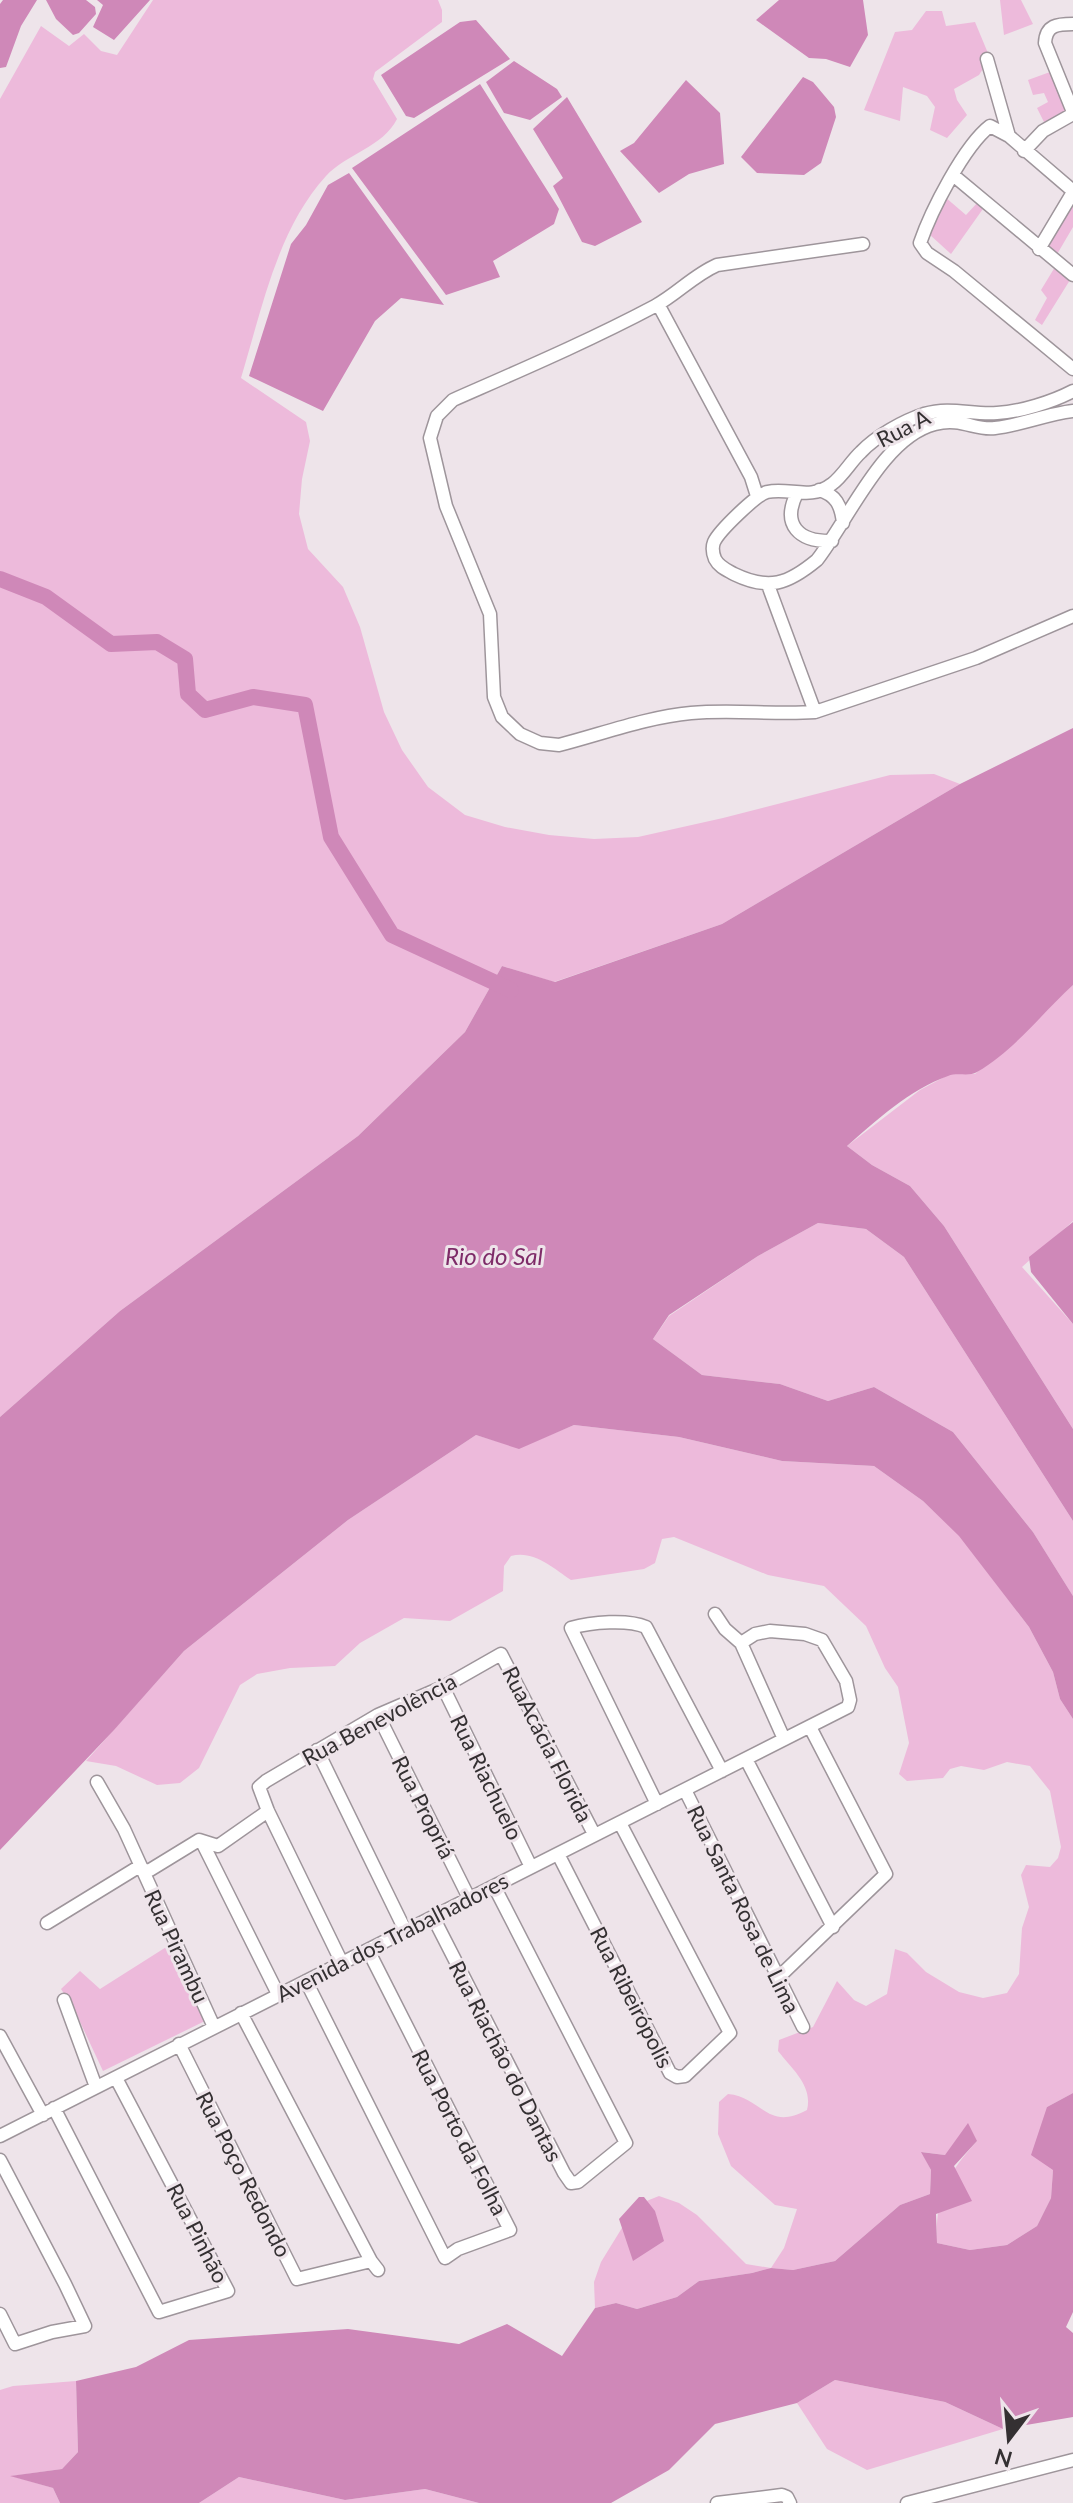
<svg xmlns="http://www.w3.org/2000/svg" width="1073" height="2503" viewBox="0 0 1073 2503" font-family="Lato,sans-serif">
	<style>
		.green { fill: #edbadb }
		.water { fill: #cf88b8 }
		.lines { fill: none; stroke-linecap: round; stroke-linejoin: round }
		.river { stroke: #cf88b8; stroke-width: 16 }
		.minor-casing { stroke: #9e959b; stroke-width: 15 }
		.minor { stroke: #fff; stroke-width: 12 }
		.labels { text-anchor: middle; dominant-baseline: central; stroke-width: 6; stroke-linejoin: round; paint-order: stroke }
		.street-label { font-size: 22px; fill: #343032; stroke: #eee4ea }
		.water-label { font-size: 24px; font-style: italic; fill: #7e2b68; stroke: #eee4ea }
	</style>
	<rect width="100%" height="100%" fill="#eee4ea"/>
	<path class="green" d="M153 0H438L442 10V22L375 72 373 79 397 119C383 147 346 154 326 176 277 230 262 309 241 378L306 422 310 441 302 479 299 514 308 549 343 587 360 627 384 712 402 750 428 787 465 815 505 827 549 835 594 839 638 837 723 818 890 775 934 774 960 784 722 924 554 982 502 966 465 1032 358 1136 120 1311 0 1417V99L41 26 69 46 84 34 101 51 117 55Z
		M1000 0H1021L1033 24 1004 35Z
		M926 11H942L946 26 975 22 990 58 979 75 954 89 957 100 967 115 947 138 930 130 935 107 927 96 903 87 900 121 864 110 895 32 912 30Z
		M1050 72 1070 112 1044 122 1037 108 1048 102 1044 93 1033 95 1028 80Z
		M945 197 966 215 978 202 985 206 951 254 929 234Z
		M1073 201V227L1056 256 1046 247Z
		M1055 267 1070 280 1042 325 1035 320 1047 298 1041 290Z
		M1073 985V1221L1022 1267 1073 1324V1429L944 1226 910 1186 872 1165 847 1146 920 1090 950 1074H975Z
		M818 1223 866 1229 904 1257 1073 1521V1596L1033 1532 953 1432 874 1387 828 1401 780 1384 702 1375 653 1339 669 1316 758 1256Z
		M574 1425 679 1437 782 1461 874 1466 923 1501 959 1535 1029 1627 1053 1672 1060 1699 1073 1719V2093L1047 2107 1053 2170 1051 2198 1037 2226 1007 2245 970 2250 937 2243C935 2197 947 2174 977 2141L945 2155 922 2152 931 2170 930 2194 900 2205 835 2261 793 2270 771 2268 752 2273 699 2281 677 2297 637 2309 616 2303 595 2308 594 2282 601 2262 633 2210 639 2204 659 2196 679 2203 697 2215 746 2264 771 2268 784 2248 797 2209 775 2205 731 2166 718 2134 719 2102 728 2094C762 2097 767 2132 807 2110 813 2086 793 2070 778 2051L779 2040 813 2027 837 1981 854 2000 866 2006 887 1994 895 1949 907 1953 926 1972 959 1992 983 1998 1007 1993 1019 1974 1022 1928 1029 1907 1021 1875 1026 1865 1050 1867 1058 1858 1061 1847 1050 1791 1030 1766 1007 1762 984 1770 961 1766 950 1769 943 1778 907 1781 899 1774 909 1743 898 1687 885 1668 866 1626 824 1586 768 1575 674 1537 662 1539 655 1563 644 1569 571 1580C553 1568 534 1550 511 1556L504 1566 503 1591 450 1621 404 1618 360 1643 335 1666 290 1668 257 1674 240 1685 199 1768 180 1783 157 1785 116 1766 86 1761 184 1651 348 1520 476 1435 519 1448Z
		M171 1944 207 2020 103 2071 74 2009 61 1989 80 1971 100 1989Z
		M835 2380 945 2402 1003 2429 867 2470 827 2449 797 2403Z
		M76 2381 78 2452 62 2469 12 2476 53 2488 60 2503H0V2390L13 2386Z
		M239 2477 345 2500 425 2489 479 2503H199Z"/>
	<path class="water" d="M3 0H37L21 26 6 67 0 68V4Z
		M46 0H86L95 7 96 14 79 33 73 35 56 19Z
		M97 0H150L114 40 93 27 103 5Z
		M779 0H863L868 35 850 67 826 59 809 58 756 20Z
		M476 20 510 59 414 118 406 116 381 75 460 22Z
		M514 61 557 89 562 97 530 120 504 113 486 82Z
		M803 77 813 82 834 107 836 117 821 163 804 175 757 173 741 157Z
		M686 80 720 113 724 164 689 174 659 193 620 151 634 143Z
		M480 84 559 209 554 224 493 261 500 277 446 295 352 168Z
		M567 97 642 222 595 246 582 242 553 186 563 178 533 129Z
		M349 173 444 305 401 298 375 321 323 411 249 376 291 244 306 225 328 185Z
		M1073 728V985C1041 1014 1015 1050 977 1072 969 1077 957 1072 948 1076 910 1089 876 1121 847 1146L872 1165 910 1186 944 1226 1073 1429V1521L904 1257 866 1229 818 1223 758 1256 669 1315 653 1339 702 1375 780 1384 828 1401 874 1387 953 1432 1033 1532 1073 1596V1719L1060 1699 1053 1672 1029 1627 959 1536 923 1501 874 1466 782 1461 679 1437 574 1425 519 1449 476 1435 348 1520 184 1651 114 1730 0 1850V1417L120 1311 358 1136 465 1032 502 966 555 982 722 924 960 784Z
		M1073 1222V1324L1031 1272 1029 1257Z
		M1073 2093V2312L1066 2327 1073 2333V2417L1003 2429 945 2402 835 2380 797 2403 715 2424 669 2470 611 2503H479L425 2489 345 2500 239 2477 199 2503H60L53 2488 10 2476 62 2469 78 2452 76 2381 136 2367 189 2340 348 2329 459 2344 507 2324 562 2356 595 2308 616 2303 637 2309 677 2297 699 2281 752 2273 771 2268 793 2270 835 2261 900 2205 930 2194 931 2170 921 2152 945 2155 968 2123 977 2141 954 2166 972 2201 936 2214 937 2243 970 2250 1007 2245 1037 2226 1051 2198 1053 2170 1031 2155 1047 2107Z
		M639 2197H644L655 2211 664 2241 633 2261 619 2219Z"/>
	<g class="lines">
		<path class="river" d="M0 579 46 597 111 644 157 642 185 659 188 694 205 710 253 697 305 705 331 837 392 935 511 990"/>
		<g class="minor-casing">
			<path id="minor" d="M1073 24C1057 24 1046 25 1045 43L1073 112
				M987 59 1009 136
				M1024 151 1043 131 1073 114
				M953 175 1073 275
				M1073 191 1009 136 990 126C964 146 931 211 920 243L927 253 954 271 1073 369
				M863 244 717 265C694 275 677 294 655 306 589 341 521 370 453 400L437 416 430 438 446 506 490 614 494 697 502 717 520 734 540 743 559 745C602 734 647 717 691 713 733 709 774 715 815 712L976 658 1073 616
				M1039 249 1073 192
				M658 304 751 477 757 496
				M1073 391C1052 402 1020 412 997 413 971 415 951 406 924 414 903 421 876 436 861 452 851 461 843 476 832 484 810 501 790 487 767 492 756 495 719 531 714 542 712 547 713 554 715 559 719 567 727 570 734 574 769 591 788 584 817 560 849 519 883 437 935 424 961 417 976 431 995 428 1021 425 1047 414 1073 411
				M819 490C836 495 841 505 843 523
				M797 493C781 525 799 542 832 541
				M768 585 815 712
				M715 1614 725 1629 741 1643
				M443 1687 531 1867
				M378 1715 469 1898
				M317 1750 405 1930
				M746 1759 833 1927
				M97 1782 124 1829 214 2027
				M685 1790 803 2027
				M657 1804 571 1628C591 1622 628 1619 646 1627L722 1771
				M202 1842 278 1994
				M558 1854 670 2073 677 2077 685 2076 730 2033 620 1823
				M143 1871 150 1870 199 1840 218 1846 268 1811
				M433 1917 564 2173 571 2183 578 2182 626 2143 494 1886
				M47 1923 140 1866
				M342 1963 268 1811 259 1787 266 1781 378 1715 443 1687 501 1654 594 1834
				M776 1974H782L886 1874 810 1727
				M306 1981 445 2258 458 2249 510 2230 368 1950
				M64 2000 96 2087
				M241 2013 371 2261 378 2270
				M0 2036 43 2115
				M179 2044 297 2279 371 2261
				M54 2108 159 2312 228 2291 116 2078
				M0 2136 848 1707 850 1700 846 1681 822 1640 805 1634 770 1631 755 1634 741 1643 784 1739
				M0 2160 65 2284 85 2326 52 2332 15 2344 0 2314
				M717 2503 782 2495 787 2497 790 2503
				M907 2503 1073 2460"/>
		</g>
		<use href="#minor" class="minor"/>
	</g>
	<g class="labels">
		<g class="street-label">
			<text transform="translate(903 428) rotate(-27)">Rua A</text>
			<text transform="translate(379 1719) rotate(-28)">Rua Benevolência</text>
			<text transform="translate(548 1744) rotate(63)">RuaAcácia Florida</text>
			<text transform="translate(487 1777) rotate(64)">Rua Riachuelo</text>
			<text transform="translate(424 1807) rotate(63)">Rua Propriá</text>
			<text transform="translate(744 1909) rotate(64)">Rua Santa Rosa de Lima</text>
			<text transform="translate(392 1937) rotate(-27)">Avenida dos Trabalhadores</text>
			<text transform="translate(177 1946) rotate(65)">Rua Pirambu</text>
			<text transform="translate(632 1997) rotate(63)">Rua Ribeirópolis</text>
			<text transform="translate(506 2061) rotate(63)">Rua Riachão do Dantas</text>
			<text transform="translate(460 2132) rotate(63)">Rua Porto da Folha</text>
			<text transform="translate(244 2174) rotate(63)">Rua Poço Redondo</text>
			<text transform="translate(198 2233) rotate(63)">Rua Pinhão</text>
		</g>
		<g class="water-label">
			<text x="494" y="1255">Rio do Sal</text>
		</g>
	</g>
	<g transform="translate(1009 2439) rotate(196)" stroke="#eee4ea" stroke-width="6" paint-order="stroke">
	<path d="M0-6L14 30L0 20L-14 30Z" fill="#343032"/>
	<text y="-12" font-size="22" font-weight="bold" text-anchor="middle" fill="#343032">N</text>
	</g>
</svg>
